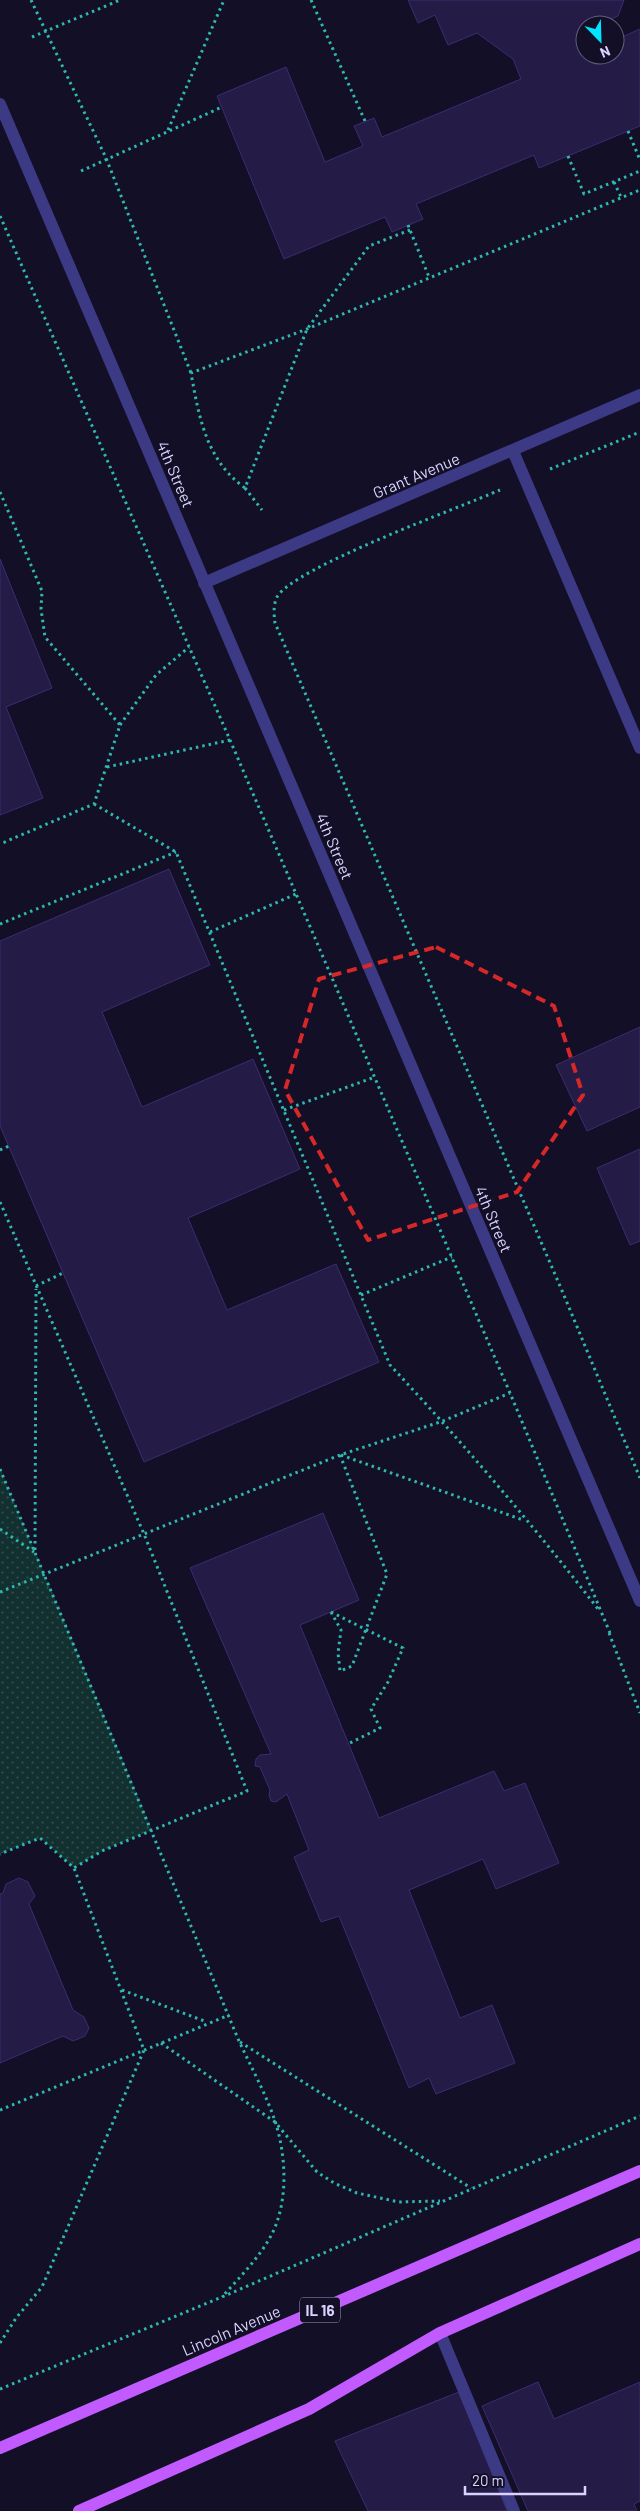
<svg xmlns="http://www.w3.org/2000/svg" width="640" height="2511" viewBox="0 0 640 2511" font-family="Barlow,sans-serif">
	<style>
		.green { fill: url(#green-dots) }
		.building { fill: #241b47; stroke: #3b2d73 }
		.lines { fill: none; stroke-linecap: round; stroke-linejoin: round }
		.path { stroke: #2fb8b0; stroke-width: 3; stroke-dasharray: 2.5 4; stroke-linecap: butt }
		.service { stroke: #3d3a85; stroke-width: 12 }
		.minor { stroke: #3d3a85; stroke-width: 12 }
		.tertiary { stroke: #3d3a85; stroke-width: 12 }
		.primary { stroke: #c25bff; stroke-width: 12 }
		.marked { fill: none; stroke: #d62828; stroke-width: 4; stroke-dasharray: 10 6; stroke-linejoin: round }
		.labels { text-anchor: middle; dominant-baseline: central; stroke-width: 4.5; stroke-linejoin: round; paint-order: stroke }
		.shield { fill: #130f26; stroke: #9e99be; stroke-width: 1 }
		.shield-label { font-size: 15px; font-weight: bold; fill: #d9d4ff }
		.street-label { font-size: 16px; fill: #d9d4ff; stroke: #130f26 }
	</style>
	<defs>
		<pattern id="green-dots" width="8" height="8" patternUnits="userSpaceOnUse" patternTransform="scale(1.25)"><rect width="8" height="8" fill="#12302f"/><path d="M2 2h.1M6 6h.1" fill="none" stroke="#344d4e" stroke-width="1.8" stroke-linecap="round"/></pattern>
	</defs>
	<rect width="100%" height="100%" fill="#130f26"/>
	<path class="green" d="M0 1468 152 1830 102 1851 74 1868 40 1838 0 1854Z"/>
	<path class="building" d="M408 0H624L618 16 604 22 605 25H585V55H615V40L640 29V126L539 168 534 155 416 204 423 219 392 232 385 217 284 259 217 96 286 67 325 162 363 146 354 126 374 118 382 137 521 79 513 59 477 33 448 45 435 15 418 23Z
		M0 559 52 688 6 707 43 798 0 815Z
		M169 869 210 965 102 1012 142 1107 253 1059 300 1169 188 1218 227 1310 336 1264 379 1362 144 1462 0 1126V941Z
		M640 1027V1107L587 1131 556 1065Z
		M640 1149V1241L630 1245 597 1168Z
		M323 1513 359 1600 300 1625 379 1818 494 1771 504 1791 525 1783 559 1863 496 1889 483 1859 409 1890 460 2018 492 2005 515 2063 436 2094 429 2078 409 2088 339 1916 321 1922 294 1857 309 1850 287 1794 276 1802 271 1801 269 1795 270 1790 260 1767 255 1766 256 1759 260 1755 271 1754 190 1568Z
		M19 1878 28 1882 35 1896 29 1904 73 2010 84 2017 89 2028 85 2036 73 2041 63 2036 0 2063V1894L3 1893 6 1884Z
		M538 2382 554 2419 640 2382V2501L634 2504 637 2511H528L482 2406Z
		M459 2392 507 2511H368L335 2441Z"/>
	<g class="lines">
		<path class="path" d="M31 0 106 158 191 373
			M311 0 365 121
			M32 37 120 0
			M168 130 224 0
			M628 131 640 160
			M568 156 584 194 640 171
			M81 171 222 107
			M614 182 621 197
			M0 216 230 740 510 1393 610 1633
			M408 225 429 277
			M410 230 369 246 307 329 245 488C206 460 199 417 191 373L307 329 640 190
			M550 469 640 432
			M245 488 262 510
			M500 490C461 507 293 568 277 597 273 605 274 615 275 623L563 1293 640 1478
			M0 492 42 591 41 609 45 637 120 725 94 804 0 844
			M120 725 156 675 189 647
			M107 767 230 740
			M94 804 176 852 390 1365C463 1443 533 1525 598 1609
			M0 924 176 852
			M210 932 296 894
			M284 1110 375 1077
			M0 1150 9 1146
			M0 1202 144 1534 247 1791 102 1851 74 1868 40 1838 0 1854
			M36 1286 63 1273
			M361 1295 452 1257
			M341 1455 523 1520
			M0 1469 239 2041C251 2067 266 2094 275 2121 287 2158 289 2207 268 2241 256 2261 238 2279 222 2297
			M0 1529 34 1552
			M35 1550 36 1289
			M0 1592 340 1455 443 1421 510 1393
			M331 1612 341 1630 338 1653 340 1671 352 1666 387 1574 340 1455
			M331 1612 403 1648 388 1682 371 1709 380 1728 348 1744
			M609 1633 640 1713
			M122 1990 207 2022
			M240 2042 471 2188
			M161 2043 275 2122 317 2172 334 2183 357 2193 399 2202 440 2201
			M0 2110 229 2015
			M0 2343 16 2318 42 2287 144 2050 74 1868
			M0 2389 222 2297 640 2116"/>
		<path class="service" d="M513 451 640 748
			M440 2333 514 2511"/>
		<path class="minor" d="M204 583 640 395"/>
		<path class="tertiary" d="M0 104 640 1601"/>
		<path class="primary" d="M0 2448 640 2171
			M79 2511 309 2409 440 2333 640 2244"/>
	</g>
	<path class="marked" d="M436 947 554 1006 583 1095 517 1192 368 1240 285 1090 319 979Z"/>
	<g class="labels">
		<rect class="shield" x="300" y="2297.5" width="40" height="25" rx="4"/>
		<g class="shield-label">
			<text x="320" y="2310">IL 16</text>
		</g>
		<g class="street-label">
			<text transform="translate(176 474) rotate(67)">4th Street</text>
			<text transform="translate(416 475) rotate(-23)">Grant Avenue</text>
			<text transform="translate(335 846) rotate(67)">4th Street</text>
			<text transform="translate(494 1219) rotate(67)">4th Street</text>
			<text transform="translate(231 2330) rotate(-23)">Lincoln Avenue</text>
		</g>
	</g>
	<g transform="translate(600 40) rotate(157)"><circle r="24" fill="#130f26" stroke="#625e7d"/>
	<path d="M0-4L9 19L0 12L-9 19Z" fill="#00e5ff"/>
	<text y="-8" font-size="14" font-weight="bold" text-anchor="middle" fill="#d9d4ff">N</text>
	</g>
	<path d="M465 2486v8h120v-8" fill="none" stroke="#d9d4ff" stroke-width="2.5"/>
	<text x="472" y="2486" font-size="15" fill="#d9d4ff" stroke="#130f26" stroke-width="4" paint-order="stroke">20 m</text>
</svg>
